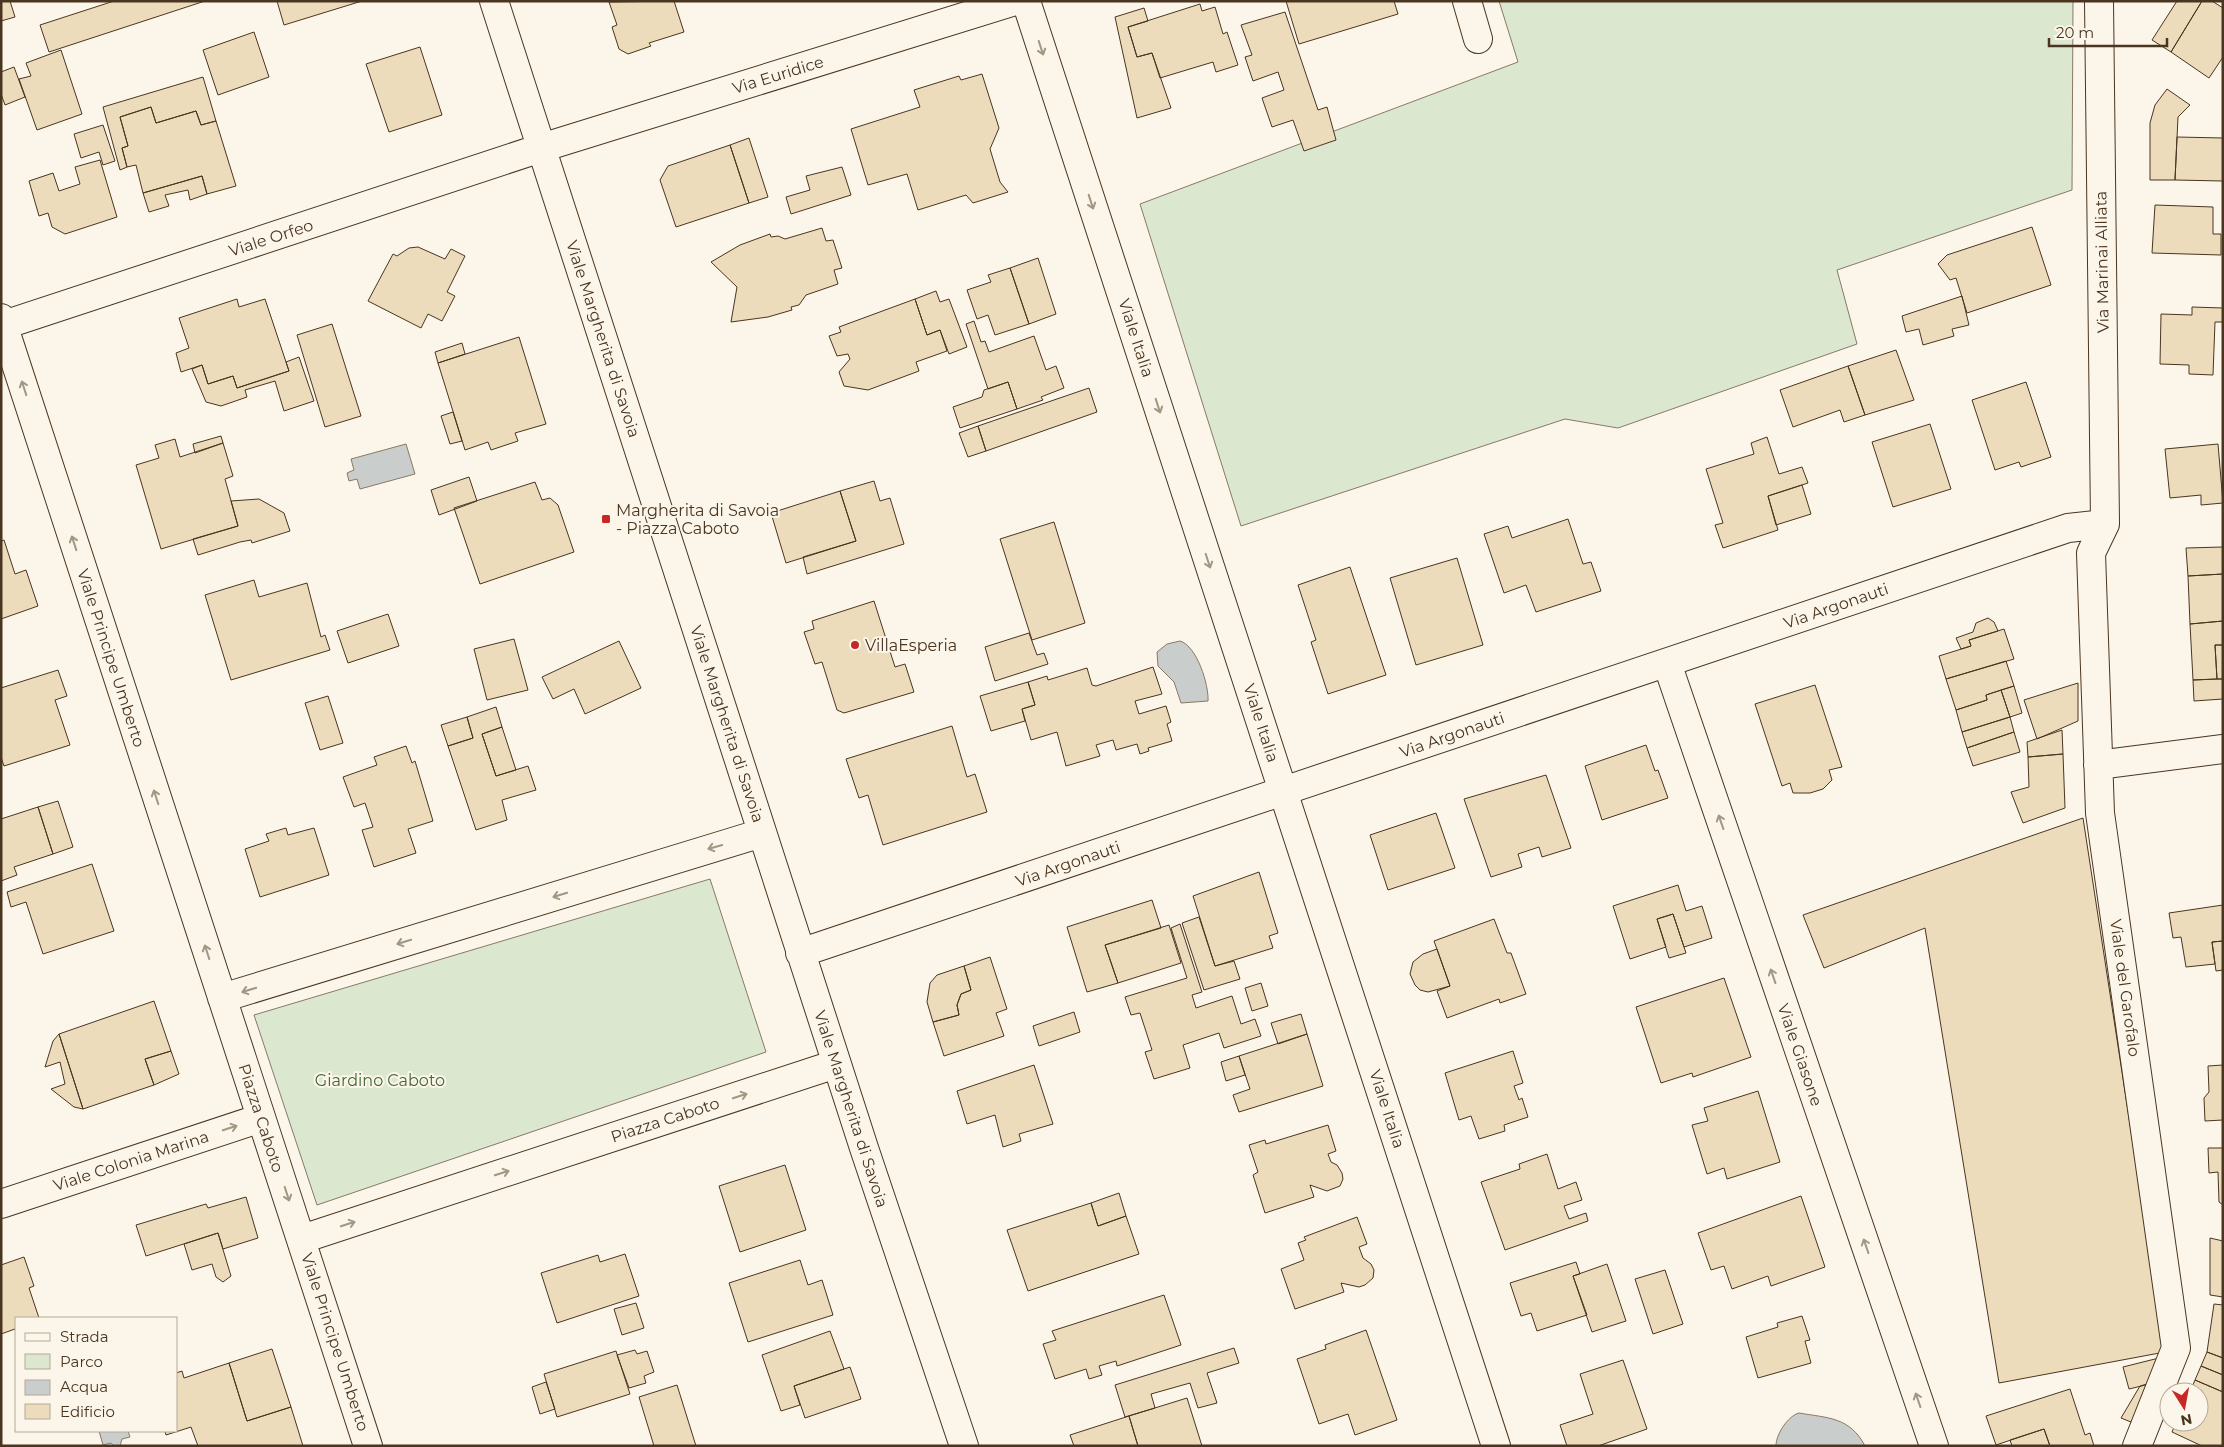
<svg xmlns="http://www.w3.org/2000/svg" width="2224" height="1447" viewBox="0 0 2224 1447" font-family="Montserrat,sans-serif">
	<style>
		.green { fill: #dce7d0; stroke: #887966 }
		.water { fill: #c9cecd; stroke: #887966 }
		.building { fill: #ecdcbc; stroke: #4a3520 }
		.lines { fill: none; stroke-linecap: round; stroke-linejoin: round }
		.minor-casing { stroke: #4a3520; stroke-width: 30 }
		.minor { stroke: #fbf6e9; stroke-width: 28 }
		.oneway { stroke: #a29684 }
		.poi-dot { fill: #c62828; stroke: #fbf6e9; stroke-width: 2 }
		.labels { text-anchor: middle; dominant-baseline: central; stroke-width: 4; stroke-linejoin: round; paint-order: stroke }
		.street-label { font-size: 16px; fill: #4a3520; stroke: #fbf6e9 }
		.poi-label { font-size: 16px; fill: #4a3520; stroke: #fbf6e9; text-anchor: start }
		.park-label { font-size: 16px; fill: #436837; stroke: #fbf6e9 }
	</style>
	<rect width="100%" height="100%" fill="#fbf6e9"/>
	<path class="green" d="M1499 1H2073L2072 190 1837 270 1857 344 1618 428 1565 419 1241 526 1140 204 1518 62Z
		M710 879 766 1052 317 1205 254 1015Z"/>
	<path class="water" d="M406 444 415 474 360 489 357 479 349 481 347 473 354 470 351 459Z
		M1180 641C1197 646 1209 685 1208 701L1181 703 1174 682 1158 666 1157 652 1167 644Z
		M1799 1413C1828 1418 1850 1417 1865 1446H1776C1776 1434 1788 1416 1799 1413Z
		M99 1431H128L130 1437 122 1439 120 1446H114L111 1443 103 1445Z"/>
	<path class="building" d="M1 1H10L15 17 1 21Z
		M114 1H205L49 52 40 25Z
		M277 1H362L284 25Z
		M674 1 684 32 649 43 651 46 628 54 619 49 612 27 617 25 609 2Z
		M1286 1H1394L1398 14 1299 44Z
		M2177 1H2202L2171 52 2152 40Z
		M2202 1H2212L2223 8V57L2209 78 2171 52Z
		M1200 4 1202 11 1215 7 1223 34 1227 32 1238 65 1216 72 1213 62 1160 78 1152 53 1137 57 1128 27Z
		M1144 8 1148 21 1128 27 1137 57 1152 53 1171 108 1137 118 1115 17Z
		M1285 12 1318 110 1327 107 1336 140 1304 151 1293 120 1272 127 1262 98 1284 90 1278 72 1253 81 1245 57 1252 55 1241 25Z
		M254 32 269 77 218 95 203 50Z
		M420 47 442 115 389 132 366 64Z
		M61 50 82 114 37 130 19 79 31 76 26 63Z
		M14 67 25 97 5 105 1 94V72Z
		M982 74 999 128 990 149 1000 182 1008 192 973 203 966 195 918 210 907 174 868 185 851 129 920 107 914 90 959 76 961 80Z
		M203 77 216 121 201 125 196 111 156 123 151 107 120 117 128 146 122 148 127 167 120 170 103 107Z
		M2167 89 2190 105 2178 117 2175 180H2150V123L2155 105Z
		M151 107 156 123 196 111 201 125 216 121 236 186 207 194 202 176 143 193 136 165 127 167 122 148 128 146 120 117Z
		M103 125 115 161 103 165 99 152 81 158 74 134Z
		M2177 137 2223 138V181L2175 180Z
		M749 138 768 197 749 203 730 145Z
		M730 145 749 203 676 227 660 180 668 166Z
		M100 160 117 217 65 234 52 227 48 213 39 216 29 181 53 173 59 191 80 184 75 167Z
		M842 167 851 195 791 214 786 197 810 190 806 176Z
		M202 176 207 194 190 200 188 190 165 195 169 206 149 212 143 193Z
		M2155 205 2213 207V234H2221V255L2152 253Z
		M2032 227 2051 285 1967 313 1956 278 1950 280 1938 264 1947 255Z
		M822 228 826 241 833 240 842 268 834 270 838 284 806 295 799 305 791 307 792 310 768 317 731 322 737 287 711 262 740 245 770 234 771 237 778 236 785 239Z
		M418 247 445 259 451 249 465 256 447 292 455 296 442 321 428 314 421 328 368 301 393 254 397 256 409 248Z
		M1038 258 1056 314 1029 324 1010 268Z
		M1010 268 1029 324 995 335 988 315 977 319 967 290 991 282 988 275Z
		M936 291 940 302 949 299 967 347 949 354 940 330 927 335 915 299Z
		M1962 296 1969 325 1952 329 1954 336 1923 345 1919 329 1906 332 1902 316Z
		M237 299 239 307 265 299 289 371 237 388 233 376 208 384 202 365 181 372 176 353 189 348 179 318Z
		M915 299 927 335 940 330 947 351 916 362 919 371 868 390 844 386 839 372 850 359 848 354 837 356 829 336 841 332 839 327Z
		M2192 307 2223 308V322H2215L2213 375 2189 374V365L2160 364 2161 314 2192 315Z
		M974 321 981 342 985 341 989 352 1034 336 1046 370 1056 366 1064 388 1041 397 1043 400 1017 409 1008 382 988 389 966 324Z
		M332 324 361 416 325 427 297 335Z
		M519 337 546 424 515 433 518 441 491 450 488 442 465 450 438 363Z
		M462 343 465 354 438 363 435 352Z
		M1896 350 1914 400 1865 415 1848 366Z
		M299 357 314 401 284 411 275 381 245 390 247 397 221 406 206 402 192 369 202 365 208 384 233 376 237 388 289 371 286 362Z
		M1848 366 1865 415 1844 422 1840 410 1793 427 1780 390Z
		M1008 382 1017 409 960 428 953 407 982 397 984 390Z
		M2026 382 2051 457 2021 467 2019 462 1995 470 1972 400Z
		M1089 388 1097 412 986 451 978 426Z
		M453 412 462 441 450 444 441 416Z
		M1930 424 1951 489 1893 507 1872 442Z
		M978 426 986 451 968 457 959 433Z
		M221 436 223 443 195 453 193 444Z
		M1767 437 1779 474 1802 467 1808 483 1768 496 1778 530 1723 548 1715 525 1723 523 1706 469 1754 454 1751 443Z
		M175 439 180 457 223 443 233 476 225 479 238 526 161 549 136 465 159 458 155 445Z
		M2218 444 2223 503 2201 505V495L2170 498 2165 449Z
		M469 477 477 501 439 515 431 490Z
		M874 481 880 501 890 498 904 544 807 574 803 557 856 541 840 491Z
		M535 482 542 500 550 498 558 505 574 552 480 584 454 508Z
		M1802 485 1811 514 1776 525 1768 496Z
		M840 491 856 541 786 563 771 513Z
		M259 499 284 513 290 531 252 543 251 540 240 542 198 555 193 539 238 526 231 501Z
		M1568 519 1583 564 1591 562 1601 591 1536 612 1526 585 1504 593 1484 534 1508 526 1512 538Z
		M1054 522 1085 623 1032 640 1000 539Z
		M4 540 15 574 26 570 38 606 1 619V541Z
		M2223 547V574L2188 576 2186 548Z
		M1457 558 1483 645 1416 665 1390 578Z
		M1350 567 1386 675 1328 694 1311 642 1316 640 1298 585Z
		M2223 574V621L2190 624 2188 576Z
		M254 580 259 597 307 583 321 637 325 635 330 650 231 680 205 595Z
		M874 601 895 667 905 664 914 692 844 713 837 710 822 662 815 664 804 632 814 629 812 621Z
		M388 614 399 646 348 663 337 631Z
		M1988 618 1994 622 1998 631 1969 640 1971 646 1961 649 1956 638 1973 632 1976 623Z
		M2223 621V645H2215L2217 679 2193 680 2190 624Z
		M2004 629 2014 659 1946 679 1939 656 1971 646 1969 640Z
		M1029 633 1037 655 1044 653 1048 664 995 681 985 647Z
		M514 639 528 690 487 700 474 649Z
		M619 641 641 688 585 714 574 689 553 699 542 677Z
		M2215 645H2223V679H2217Z
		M2006 661 2014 686 1986 695 1987 700 1956 710 1946 679Z
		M1153 667 1162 694 1135 701 1139 714 1166 706 1171 722 1167 724 1172 741 1148 748 1149 751 1140 754 1137 744 1116 750 1113 740 1096 745 1100 756 1066 766 1057 732 1031 740 1022 709 1035 705 1028 682 1047 676 1048 680 1087 668 1092 685 1096 686Z
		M58 670 67 696 55 700 70 745 4 766 1 757V688Z
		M2217 679H2223V699L2194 701 2193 680Z
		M1028 682 1035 705 1022 709 1025 721 991 731 980 696Z
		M2078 683V721L2037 739 2024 700Z
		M1815 685 1842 767 1829 770 1832 780 1823 789 1810 793H1793L1790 783 1782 786 1755 704Z
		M2014 686 2022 713 2010 717 2001 690Z
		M2001 690 2010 717 1962 732 1956 710 1987 700 1986 695Z
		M328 696 343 743 320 750 305 703Z
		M496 707 502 727 482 734 496 776 528 766 536 790 502 800 507 820 476 830 448 746 473 738 467 717Z
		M467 717 473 738 448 746 441 725Z
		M2010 717 2014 732 1967 748 1962 732Z
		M952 726 967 777 975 774 987 812 883 845 868 795 859 798 846 759Z
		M502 727 516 770 496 776 482 734Z
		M2062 730 2063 754 2028 757 2027 742Z
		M2014 732 2020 752 1973 766 1967 748Z
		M1646 745 1655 771 1658 770 1668 798 1602 820 1585 766Z
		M406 746 412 763 415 761 433 821 408 829 416 853 374 867 362 830 373 827 365 803 354 807 343 777 377 765 374 757Z
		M2063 754 2065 808 2023 823 2011 792 2029 787 2028 757Z
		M1546 775 1571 848 1542 857 1539 847 1518 854 1522 867 1491 877 1464 799Z
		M58 801 73 847 53 854 38 807Z
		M38 807 53 854 14 867 17 875 1 881V819Z
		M1436 813 1455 868 1388 890 1370 835Z
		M2083 818 2165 1352 1999 1383 1925 928 1824 968 1803 915Z
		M286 828 288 835 314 828 329 875 260 897 245 849 269 841 266 834Z
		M92 864 114 931 43 954 26 902 11 907 7 892Z
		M1259 872 1278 933 1269 936 1273 948 1215 966 1193 896Z
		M1678 885 1686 911 1702 906 1712 938 1684 947 1673 914 1657 919 1666 947 1630 959 1613 906Z
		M1152 900 1161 928 1105 945 1118 983 1087 992 1067 927Z
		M2223 905V941L2212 942 2215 964 2186 967 2181 937 2173 938 2169 913Z
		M1673 914 1686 953 1669 958 1657 919Z
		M1199 917 1215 966 1234 961 1240 979 1204 990 1182 923Z
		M1494 919 1507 953H1511L1526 994 1500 1003 1499 999 1447 1018 1437 991 1450 986 1434 941Z
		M1180 924 1202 992 1192 995 1196 1008 1232 996 1241 1024 1255 1019 1261 1036 1224 1048 1219 1033 1183 1045 1190 1068 1154 1079 1145 1052 1152 1050 1140 1013 1131 1015 1125 997 1187 978 1171 928Z
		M1169 925 1181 963 1118 983 1105 945Z
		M2223 941V970L2216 971 2212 942Z
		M1437 949 1450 986 1428 992 1420 990 1415 985 1410 974 1413 962 1423 954Z
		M990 957 1007 1009 996 1013 1004 1036 944 1056 933 1022 959 1015 957 1005 961 994 971 990 964 966Z
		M964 966 971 990 961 994 957 1005 959 1015 933 1022 927 1002 930 983 937 975Z
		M1724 978 1751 1057 1693 1077 1692 1073 1661 1083 1636 1007Z
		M1261 983 1268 1006 1252 1011 1245 988Z
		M154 1001 171 1051 145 1059 154 1085 83 1109 59 1034Z
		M1074 1012 1080 1032 1039 1046 1033 1026Z
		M1301 1014 1307 1034 1278 1044 1271 1023Z
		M59 1034 83 1109 74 1107 51 1089 65 1084 60 1062 45 1067 53 1041Z
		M1307 1034 1323 1086 1239 1112 1233 1095 1250 1089 1239 1056Z
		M171 1051 179 1074 154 1085 145 1059Z
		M1513 1051 1523 1083 1514 1086 1519 1100 1522 1098 1528 1117 1504 1125 1505 1131 1479 1139 1471 1116 1459 1120 1445 1073Z
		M1239 1056 1245 1075 1226 1081 1221 1062Z
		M1034 1065 1053 1124 1019 1134 1021 1141 1003 1147 995 1115 967 1124 957 1091Z
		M2223 1065V1120L2205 1121 2204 1098 2209 1092 2208 1066Z
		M1758 1091 1780 1162 1727 1179 1724 1168 1707 1174 1692 1125 1708 1121 1704 1108Z
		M1328 1125 1336 1151 1328 1154 1331 1162 1337 1165 1342 1173 1343 1179 1340 1186 1327 1191 1310 1185 1314 1197 1265 1213 1253 1175 1258 1172 1249 1145 1265 1140 1266 1144Z
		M2208 1148H2223V1205L2219 1202 2218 1172 2209 1173Z
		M1547 1154 1558 1189 1576 1182 1582 1200 1564 1206 1569 1219 1586 1213 1588 1221 1505 1250 1481 1182 1520 1169 1519 1164Z
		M785 1165 806 1230 740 1252 719 1186Z
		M1119 1193 1126 1216 1098 1226 1091 1203Z
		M1801 1196 1825 1267 1771 1286 1768 1276 1732 1289 1724 1266 1711 1270 1698 1233Z
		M246 1197 258 1238 223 1249 218 1233 146 1256 136 1225 206 1204 208 1208Z
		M1091 1203 1098 1226 1126 1216 1139 1254 1028 1291 1007 1230Z
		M1357 1217 1367 1244 1359 1247 1363 1258 1371 1264 1374 1270 1373 1278 1365 1285 1359 1287 1341 1283 1344 1292 1295 1309 1281 1269 1304 1260 1298 1243 1306 1240 1304 1237Z
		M218 1233 231 1276 223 1282 216 1277 212 1264 192 1270 184 1244Z
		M2210 1238 2223 1241V1297L2210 1295Z
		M625 1254 639 1296 557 1323 541 1273 598 1255 600 1262Z
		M24 1257 34 1286 29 1288 39 1318H16V1332L15 1329 1 1334V1265Z
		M800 1260 808 1285 822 1280 833 1315 748 1342 729 1283Z
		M1576 1262 1580 1274 1573 1276 1587 1315 1537 1331 1531 1313 1521 1316 1510 1283Z
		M1607 1264 1626 1321 1592 1332 1573 1276Z
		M1665 1270 1683 1324 1653 1334 1635 1279Z
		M1164 1295 1181 1345 1117 1366 1116 1361 1099 1366 1102 1375 1089 1379 1086 1369 1055 1379 1043 1344 1056 1340 1052 1331Z
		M636 1303 644 1328 622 1335 614 1309Z
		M2214 1304 2223 1305V1358L2207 1352Z
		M1802 1316 1810 1340 1805 1341 1811 1363 1758 1378 1746 1337 1778 1327 1777 1323Z
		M1366 1330 1397 1420 1355 1435 1348 1414 1319 1424 1297 1359 1326 1349 1325 1345Z
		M830 1331 844 1369 794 1386 800 1405 781 1411 762 1355Z
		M1234 1348 1239 1363 1207 1373 1217 1403 1198 1408 1190 1383 1151 1394 1155 1408 1125 1417 1115 1385Z
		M272 1349 291 1407 247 1421 229 1363Z
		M635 1350 637 1354 647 1351 654 1372 644 1376 646 1383 629 1388 617 1355Z
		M616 1351 630 1394 557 1417 544 1374Z
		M2207 1352 2223 1358V1375L2201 1366Z
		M2163 1357V1361L2154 1365 2158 1382 2129 1389 2123 1367Z
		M1623 1360 1647 1429 1598 1446H1567L1560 1425 1593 1414 1580 1374Z
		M229 1363 247 1421 291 1407 303 1446H198L191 1427 166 1435 165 1431H176V1373L182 1371 184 1378Z
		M2201 1366 2223 1375V1392L2195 1380Z
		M850 1367 861 1399 805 1418 794 1386Z
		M2195 1380 2223 1392V1446H2202L2172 1432 2176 1422H2199V1392H2190Z
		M546 1382 555 1409 540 1414 532 1387Z
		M2154 1382 2131 1422 2121 1418 2140 1386Z
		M677 1385 696 1446H654L639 1397Z
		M2070 1389 2085 1435 2090 1433 2094 1446H2050L2044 1429 1996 1445 1986 1416Z
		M1187 1398 1202 1446H1138L1129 1416Z
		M1129 1416 1138 1446H1074L1070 1435Z
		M2044 1429 2050 1446H2012L2010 1440Z"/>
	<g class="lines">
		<g class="minor-casing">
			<path id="minor" d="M494 1 864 1148 964 1446
				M1026 1 1496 1446
				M1467 1 1478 39
				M2099 1 2105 524 2091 553 2100 813 2176 1348 2137 1446
				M1 318 368 1446
				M1 326 541 148 1015 1
				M1667 663 1934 1446
				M2098 765 2223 749
				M800 953 2068 528 2105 524
				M222 998 762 833
				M1 1204 261 1118
				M302 1239 836 1064"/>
		</g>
		<use href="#minor" class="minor"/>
	</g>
	<defs><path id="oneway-shaft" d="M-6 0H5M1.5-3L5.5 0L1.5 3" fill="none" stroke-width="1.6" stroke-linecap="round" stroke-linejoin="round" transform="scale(1.25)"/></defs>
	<g class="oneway">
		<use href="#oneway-shaft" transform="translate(1041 48) rotate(72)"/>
		<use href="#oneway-shaft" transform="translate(1091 202) rotate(72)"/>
		<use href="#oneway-shaft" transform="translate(24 388) rotate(-108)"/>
		<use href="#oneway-shaft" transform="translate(1158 406) rotate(72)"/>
		<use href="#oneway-shaft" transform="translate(74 543) rotate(-108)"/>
		<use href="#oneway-shaft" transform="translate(1208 561) rotate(72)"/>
		<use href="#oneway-shaft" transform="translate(156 797) rotate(-108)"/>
		<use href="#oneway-shaft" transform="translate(1721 822) rotate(-109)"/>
		<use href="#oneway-shaft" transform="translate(715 847) rotate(164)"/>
		<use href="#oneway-shaft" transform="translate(560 895) rotate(163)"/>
		<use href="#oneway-shaft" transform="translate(404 942) rotate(163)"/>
		<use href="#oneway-shaft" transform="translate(207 952) rotate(-108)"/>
		<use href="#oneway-shaft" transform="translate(1773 976) rotate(-109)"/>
		<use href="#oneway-shaft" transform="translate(249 990) rotate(163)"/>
		<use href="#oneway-shaft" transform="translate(740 1096) rotate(-18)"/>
		<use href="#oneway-shaft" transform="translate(230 1128) rotate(-18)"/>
		<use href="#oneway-shaft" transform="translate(502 1173) rotate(-18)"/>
		<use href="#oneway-shaft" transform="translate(287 1194) rotate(72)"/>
		<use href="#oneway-shaft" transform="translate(348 1224) rotate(-18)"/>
		<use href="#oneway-shaft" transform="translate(1866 1246) rotate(-109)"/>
		<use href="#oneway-shaft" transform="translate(1918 1400) rotate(-109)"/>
	</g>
	<g class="poi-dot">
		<rect x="601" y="514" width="10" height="10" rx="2.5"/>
		<circle cx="855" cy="645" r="5"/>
	</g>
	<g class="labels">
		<g class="street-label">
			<text transform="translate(778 75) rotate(-17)">Via Euridice</text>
			<text transform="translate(271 238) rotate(-18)">Viale Orfeo</text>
			<text transform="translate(2102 262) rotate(-91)">Via Marinai Alliata</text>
			<text transform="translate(1136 338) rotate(72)">Viale Italia</text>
			<text transform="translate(603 339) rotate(72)">Viale Margherita di Savoia</text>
			<text transform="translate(1836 606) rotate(-19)">Via Argonauti</text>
			<text transform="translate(111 658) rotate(72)">Viale Principe Umberto</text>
			<text transform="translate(1261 723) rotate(72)">Viale Italia</text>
			<text transform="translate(727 724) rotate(72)">Viale Margherita di Savoia</text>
			<text transform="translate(1452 735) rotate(-19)">Via Argonauti</text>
			<text transform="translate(1068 864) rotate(-19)">Via Argonauti</text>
			<text transform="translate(2125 988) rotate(82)">Viale del Garofalo</text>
			<text transform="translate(1800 1055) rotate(71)">Viale Giasone</text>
			<text transform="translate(851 1109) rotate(72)">Viale Margherita di Savoia</text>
			<text transform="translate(1387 1109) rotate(72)">Viale Italia</text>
			<text transform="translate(261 1118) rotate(72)">Piazza Caboto</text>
			<text transform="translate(665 1120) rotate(-18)">Piazza Caboto</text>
			<text transform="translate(131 1161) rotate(-18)">Viale Colonia Marina</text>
			<text transform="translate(335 1342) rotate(72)">Viale Principe Umberto</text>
		</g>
		<g class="poi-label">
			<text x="616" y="510">Margherita di Savoia<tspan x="616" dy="18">- Piazza Caboto</tspan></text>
			<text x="865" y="645">VillaEsperia</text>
		</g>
		<g class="park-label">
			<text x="380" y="1080">Giardino Caboto</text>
		</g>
	</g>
	<rect width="2224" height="1447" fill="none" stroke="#4a3520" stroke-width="5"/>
	<rect x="15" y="1317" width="162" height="115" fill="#fbf6e9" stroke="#b4a999"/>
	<rect x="25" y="1333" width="25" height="8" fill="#fbf6e9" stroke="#b4a999"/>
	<text x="60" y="1342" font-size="15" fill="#4a3520">Strada</text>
	<rect x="25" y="1354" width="25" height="15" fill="#dce7d0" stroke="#b4a999"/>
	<text x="60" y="1367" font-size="15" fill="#4a3520">Parco</text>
	<rect x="25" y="1380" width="25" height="15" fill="#c9cecd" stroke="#b4a999"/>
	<text x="60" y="1392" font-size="15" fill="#4a3520">Acqua</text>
	<rect x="25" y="1404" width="25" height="15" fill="#ecdcbc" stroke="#b4a999"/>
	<text x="60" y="1417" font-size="15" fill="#4a3520">Edificio</text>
	<g transform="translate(2184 1407) rotate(169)"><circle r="24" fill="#fbf6e9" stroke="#b4a999"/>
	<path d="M0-4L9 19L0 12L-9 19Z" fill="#c62828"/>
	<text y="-8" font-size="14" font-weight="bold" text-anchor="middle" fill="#4a3520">N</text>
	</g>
	<path d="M2049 38v8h118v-8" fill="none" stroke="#4a3520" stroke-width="2.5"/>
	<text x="2056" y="38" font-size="15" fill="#4a3520" stroke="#fbf6e9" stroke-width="4" paint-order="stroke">20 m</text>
</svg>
